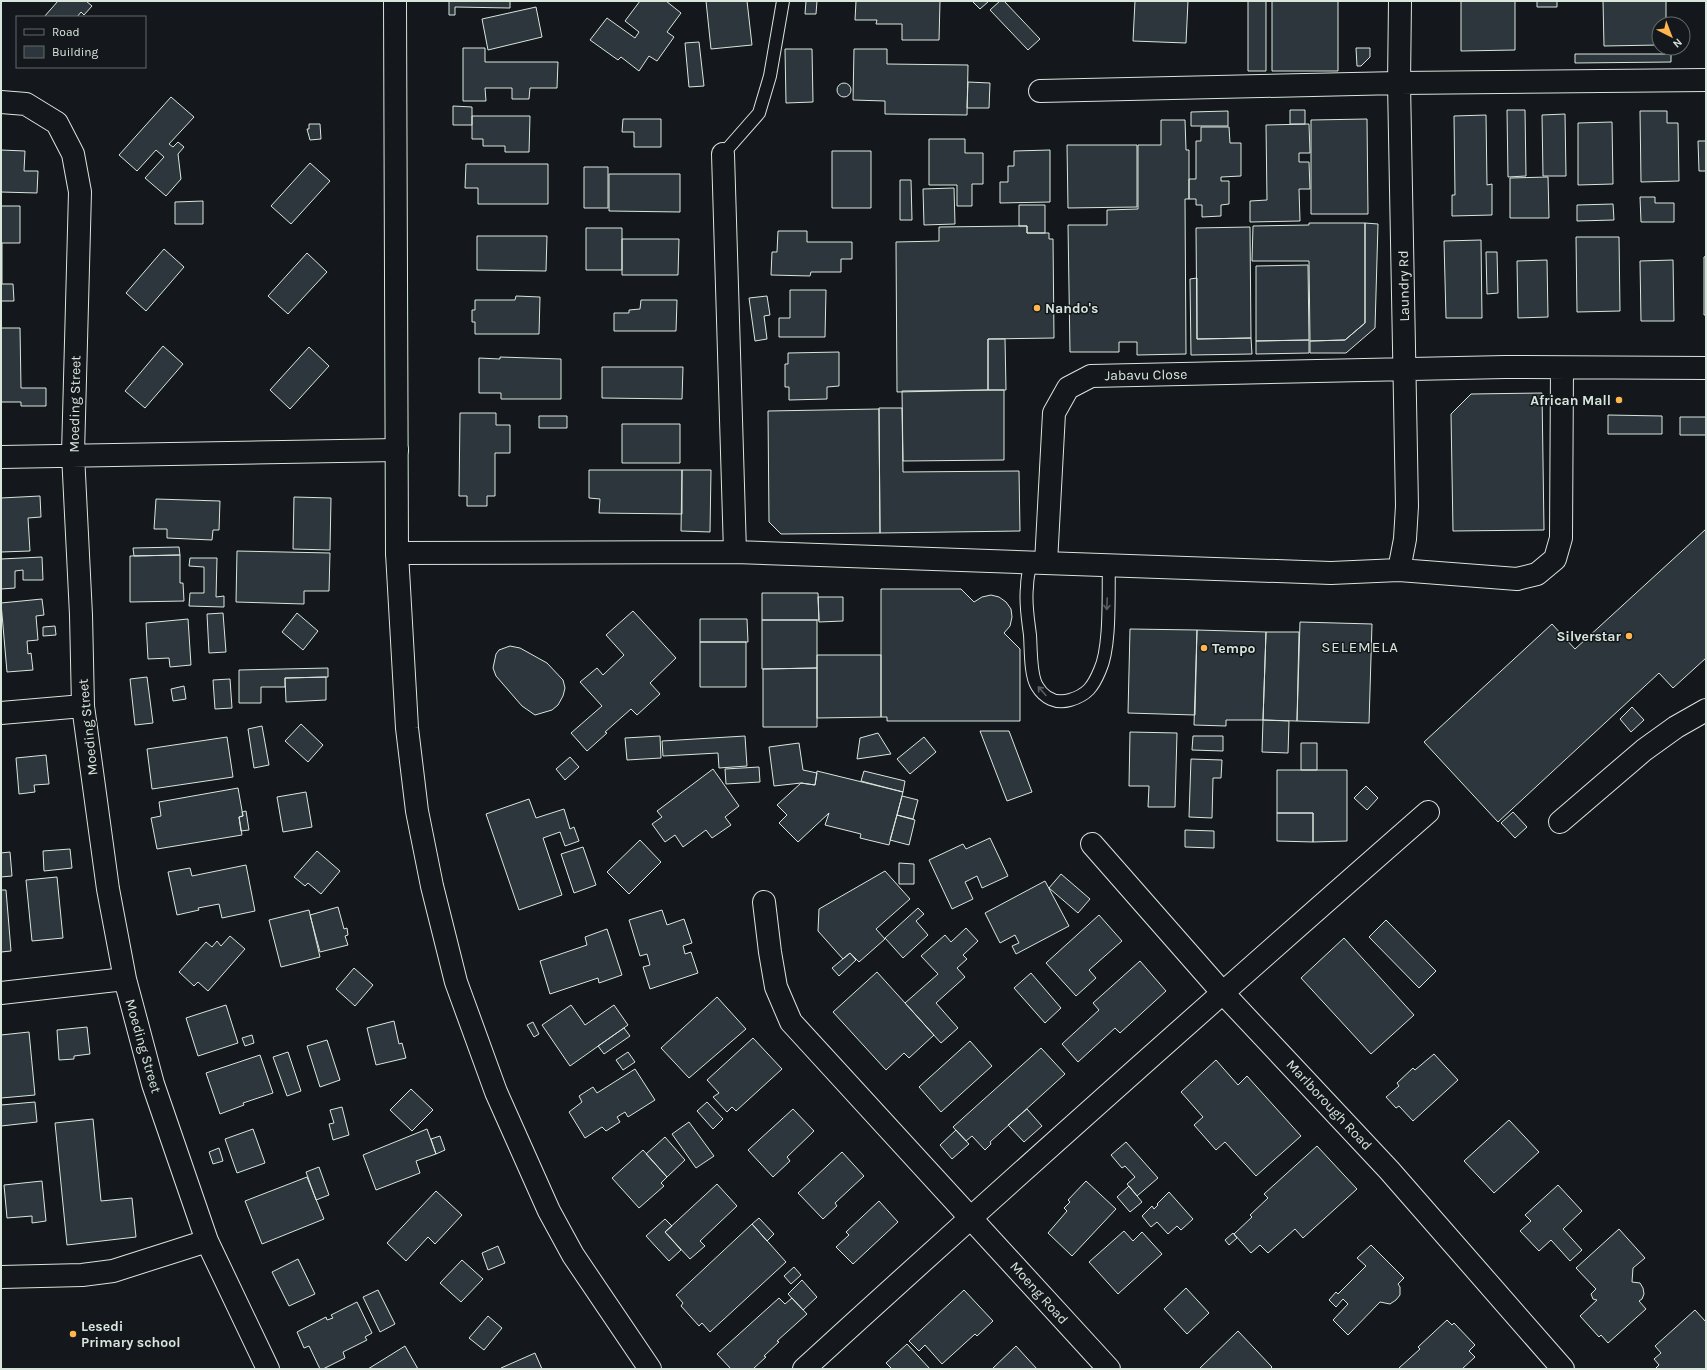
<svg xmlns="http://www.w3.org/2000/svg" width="1707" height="1370" viewBox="0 0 1707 1370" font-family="Karla,sans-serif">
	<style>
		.building { fill: #2c363c; stroke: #d8e6dc }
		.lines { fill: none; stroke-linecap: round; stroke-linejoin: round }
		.service-casing { stroke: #d8e6dc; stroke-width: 14 }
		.minor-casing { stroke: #d8e6dc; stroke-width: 24 }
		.tertiary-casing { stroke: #d8e6dc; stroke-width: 24 }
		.service { stroke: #14181c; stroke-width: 12 }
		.minor { stroke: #14181c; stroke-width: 22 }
		.tertiary { stroke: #14181c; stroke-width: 22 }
		.oneway { stroke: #59605f }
		.poi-dot { fill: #ffb74d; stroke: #14181c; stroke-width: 1.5 }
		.labels { text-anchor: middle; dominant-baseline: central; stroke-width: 3; stroke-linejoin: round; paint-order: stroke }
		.street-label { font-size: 14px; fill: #d8e6dc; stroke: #14181c }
		.poi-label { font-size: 14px; font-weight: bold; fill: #d8e6dc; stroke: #14181c; text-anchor: start }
		.neighbourhood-label { font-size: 15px; letter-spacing: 1px; fill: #d8e6dc; stroke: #14181c }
	</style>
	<rect width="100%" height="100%" fill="#14181c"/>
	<path class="building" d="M58 1H86L92 6 84 15 81 12 77 17H44Z
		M449 1H510V8L455 7V15H449Z
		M640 1H666L681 13 667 32 674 37 657 61 649 56 639 71 621 57 618 60 590 40 607 18 635 38 639 32 625 21Z
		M706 1H747L752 45 711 49Z
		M806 1H817L816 14H805Z
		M856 1H940L939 40H902V24H876L877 20H855Z
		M972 1H989L980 9Z
		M1000 1H1004L1040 39 1028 50 990 10Z
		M1135 1H1188L1186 43 1133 41Z
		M1248 1H1266V71H1248Z
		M1272 1H1338V71H1272Z
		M1461 1H1515V50L1461 51Z
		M1537 1H1557V7H1537Z
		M1603 1H1666V24H1659V45L1604 46Z
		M536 7 542 37 488 50 482 19Z
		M699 42 704 86 689 87 685 43Z
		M463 48H485V62H558L557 88H530L529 99H512V88H485L486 101H463Z
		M1356 48H1370V57L1361 66H1357Z
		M785 49H812L813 102 786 103Z
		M854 49H887V64L968 65 967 115 885 114V101L853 100Z
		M1575 54H1671V62L1575 63Z
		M968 82 990 83 989 108H967Z
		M837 90a7 7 0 1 1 14 0a7 7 0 1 1-14 0Z
		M171 97 194 117 169 144 173 147 178 142 184 147 178 154 181 179 166 196 145 178 164 157 156 150 137 171 119 155Z
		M453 106 472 107V125H453Z
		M1290 110H1305V124H1290Z
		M1507 110H1525L1526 176 1508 177Z
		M1228 111V126H1191V112Z
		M1640 111H1667V123H1678L1679 181 1641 182Z
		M1565 114 1566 176H1543L1542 115Z
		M1486 115 1487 185 1492 184V215L1452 216V195H1455L1454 116Z
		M472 116H530L529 152H505V146H483V139H472Z
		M623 119H661V147H634V132H622Z
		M1367 119 1368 214H1311V120Z
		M1161 120H1185L1186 150H1189V199H1185L1186 354 1137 355V342H1119V352H1070L1068 225H1107V210L1138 209V145H1161Z
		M1612 122 1613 184 1578 185V123Z
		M309 124H320L321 139 310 140 307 129H309Z
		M1309 124 1310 153H1299V162H1309L1310 189H1299L1300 221 1250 222V201L1267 200 1266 125Z
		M1201 127H1229L1230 143H1241V176L1221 177V181H1229V204L1221 205V216L1202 217V205H1196V199H1189V179H1196V141H1201Z
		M929 139H965V153H983V184H972V206H957V185H929Z
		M1698 141H1706V171H1699Z
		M1067 145H1137V207L1068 208Z
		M1 150 25 151 24 171H38L37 193 1 192Z
		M1050 150V202L1000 203V182H1008V166H1014V151Z
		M832 151H871V208H832Z
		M310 163 330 181 291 224 271 206Z
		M466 164H548V204H478V188H465Z
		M584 167H608V208H584Z
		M609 174H680V212L609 211Z
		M1548 177 1549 218H1510V178Z
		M900 180H911L912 220H900Z
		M954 188 955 224 924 225 923 189Z
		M1640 197H1655V203H1674V222H1641Z
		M203 201V224H175V202Z
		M1613 204 1614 220 1577 221V205Z
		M1019 205H1045V233H1027V226H1019Z
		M1 206H20V243H2V284H13L14 301H1Z
		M1309 223H1365V323L1345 340 1310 341 1309 261H1252L1253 226 1309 225Z
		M1365 223 1378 224 1375 328 1346 353H1310V341L1345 340 1365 323Z
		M1019 226H1027V233H1049V239H1053L1054 338 988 339V390L897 392 896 242 939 241V227Z
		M1250 227 1251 338 1197 339 1196 228Z
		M586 228H622V270H586Z
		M778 231H807V242H852V259H841V272H811L810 276 771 275 772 252H777Z
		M477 236H547L546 271 477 270Z
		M1576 237H1619L1620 311 1577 312Z
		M622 239H679L678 275H622Z
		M1481 240 1482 318H1446L1444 241Z
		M164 249 184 267 146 311 126 293Z
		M1486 252H1497L1498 293 1487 294Z
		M307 253 327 272 288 314 268 296Z
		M1706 256V315H1704V257Z
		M1547 260 1548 317 1518 318 1517 261Z
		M1673 260 1674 321H1641L1640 261Z
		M1308 265 1309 340 1256 341V266Z
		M1197 278V339L1251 338 1252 354 1191 355 1190 279Z
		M790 290H826L825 337H779V318H790Z
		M516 296 540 297 539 334H475V322H472V310H475V300H515Z
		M767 296 770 315 764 316 767 339 755 341 749 298Z
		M641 300H677L676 331H614V313H629V310L640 309Z
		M1 328H20L21 388H46V406H21V402H1Z
		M988 339H1005L1006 390H988Z
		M1309 340V353L1256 354V341Z
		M163 346 183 364 145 408 125 391Z
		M309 347 329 366 290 409 270 390Z
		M839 352V386L827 387V399L789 400V387H785V364H788V353Z
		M500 357 561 359V399H501V393H479V358L500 359Z
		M602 367H683L682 399 602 398Z
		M988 390H1004V460L903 461 902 391Z
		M1542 393 1544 530 1453 531 1451 414 1471 394Z
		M879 408H902L903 472 1019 471 1020 531 880 533Z
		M879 409 880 533 781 534 769 522 768 411Z
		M460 413H496V425H510V453H495V496H487V506H467V496H459Z
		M1608 415 1662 416V434H1608Z
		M539 416H567V428H539Z
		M1680 417H1706V435H1680Z
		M622 424H680V463H622Z
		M589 470H682V514L599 513 600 499 589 498Z
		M682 470H711L710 532 681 531Z
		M40 496 41 517 28 518 30 551 1 552V498Z
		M294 497 331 498 330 550 293 549Z
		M156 499 220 501 219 530H213L212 540 167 538V529H154Z
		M1706 529V658L1673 688 1659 673 1498 822 1424 742 1552 624 1575 649Z
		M179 547 180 555 134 556 133 548Z
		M237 551 330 553 329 591H304V604L236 602Z
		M180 555V583H183L184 601 130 602V556Z
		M42 557 43 580H23V570L15 571V588L1 589V559Z
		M190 558H217L216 597 224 596V607L189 606 190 593H204V567L189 566Z
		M881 589H961L974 602 982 597 991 595 999 597 1006 602 1011 609 1012 617 1010 626 1004 633 1020 649V721H887V717H881Z
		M762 593H818L819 620H762Z
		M818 597H843V621L819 622Z
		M42 599 44 615 36 616 38 640 27 641 28 654 31 653 33 670 7 672 1 603Z
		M633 611 676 658 650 683 660 694 637 715 631 709 605 732 607 733 587 751 571 733 602 706 580 682 597 668 603 675 624 655 606 635Z
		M223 613 226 652 209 653 207 614Z
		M297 613 318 631 303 650 282 632Z
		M188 619 191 665 170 667 169 658 148 659 146 623Z
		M700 619H747L748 642H700Z
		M762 620H817V668L762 669Z
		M1300 622 1372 624 1369 723 1297 721Z
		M55 626 56 635 43 636V627Z
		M1130 629 1197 630 1195 715 1128 713Z
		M1197 630 1266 632 1263 720H1226V726L1194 725Z
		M1266 632H1299L1297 721 1263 720Z
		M700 642H746V687H700Z
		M510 646 520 648 547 663 563 680 565 688 563 696 558 705 552 710 535 715 522 706 496 676 493 668 496 654 499 650Z
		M817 655H881V717L817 718Z
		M328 668V677L285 678V687H261V703H239V670Z
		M817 668V727H763V669Z
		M147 677 153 723 135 725 130 679Z
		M326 677V700L286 702 285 678Z
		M230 679 232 708 215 709 213 680Z
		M184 686 186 699 173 701 171 689Z
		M1632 707 1644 720 1631 732 1620 719Z
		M1263 720 1289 721 1288 753 1262 752Z
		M301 724 323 745 308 762 285 741Z
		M262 726 269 765 254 768 248 729Z
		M980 731H1009L1032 792 1007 801Z
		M1130 732 1177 733 1175 807H1148L1149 786H1129Z
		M878 733 891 754 857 759 860 738Z
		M660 736 661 758 627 760 625 738Z
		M745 736 747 766 719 768 718 753 663 756 662 741Z
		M1193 736H1223V751L1192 750Z
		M227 737 233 777 152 789 147 749Z
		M924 737 936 752 910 774 897 759Z
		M799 743 803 770 817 773 815 785 801 783 774 786 769 747Z
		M1301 743H1317V770H1301Z
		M46 755 49 784 34 785 35 792 19 794 16 758Z
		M570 757 579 767 565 780 556 769Z
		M1191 759 1222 760 1221 778H1213L1212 818 1189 817Z
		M759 767 760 782 726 784 725 769Z
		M713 769 739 806 725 817 731 825 712 838 706 830 683 847 675 835 665 842 652 824 662 817 657 811Z
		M1277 770H1347V841L1313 842V813H1277Z
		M817 771 903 792 889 845 860 838 861 834 825 825 829 813 798 842 779 823 787 815 777 805 801 783 815 785Z
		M864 771 905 781 903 792 861 781Z
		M1366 786 1378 798 1367 810 1354 798Z
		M238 788 243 816 239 817 242 835 157 849 151 818 161 816 159 802Z
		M306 792 312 827 283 832 277 797Z
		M902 796 918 800 913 819 897 815Z
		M529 799 536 818 564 809 570 829 574 827 579 841 565 846 560 832 543 838 562 895 519 910 486 814Z
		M246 811 249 830 241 831 239 817 243 816 242 812Z
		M1513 812 1527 827 1515 838 1501 823Z
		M1277 813H1313V842L1277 841Z
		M897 815 915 820 909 845 890 840Z
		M1185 830 1214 831V848L1185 847Z
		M990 838 1008 876 982 888 977 876 965 882 973 899 952 909 929 860 963 844 966 849Z
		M640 840 661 862 629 894 607 872Z
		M583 847 596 885 574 893 561 854Z
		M70 849 72 868 44 871 43 851Z
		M317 851 340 871 321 894 308 883 305 886 294 877Z
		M10 852 12 876 1 877V853Z
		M899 863 914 864V884H899Z
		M246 865 255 911 222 918 219 904 198 908 199 910 177 915 168 872 190 868 192 876Z
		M885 871 910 899 876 929 885 939 859 962 850 953 843 959 818 931 819 909Z
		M1061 874 1090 899 1078 913 1049 888Z
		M57 877 63 938 32 941 26 880Z
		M1045 881 1069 926 1016 954 1012 946 1019 943 1015 935 1000 943 985 913Z
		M1 890H6L11 951 1 952Z
		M338 907 344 929 347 928 348 935 345 936 348 945 320 952 310 915Z
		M918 908 924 914 916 921 928 935 903 958 885 938Z
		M309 910 320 957 281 967 269 920Z
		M662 910 667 925 684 919 692 943 683 946 685 954 691 952 698 973 650 989 643 967 650 965 647 954 640 956 629 920Z
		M1099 915 1122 941 1089 970 1096 978 1076 996 1046 963Z
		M1386 920 1436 971 1419 988 1369 937Z
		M966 928 978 941 963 955 967 959 957 968 965 977 936 1003 958 1028 941 1043 905 1003 938 974 921 956 945 935 951 942Z
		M607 929 622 975 599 983 598 978 550 994 540 961 587 945 585 937Z
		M230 936 245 949 208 991 198 982 194 986 179 972 206 942 212 947 217 941 221 946Z
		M1344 938 1414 1015 1371 1054 1301 978Z
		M850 953 856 960 839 976 832 968Z
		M1140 961 1166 991 1120 1033 1115 1028 1078 1062 1062 1044 1099 1010 1093 1003Z
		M354 968 373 985 355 1006 336 989Z
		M877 972 934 1035 909 1058 904 1053 886 1070 833 1012Z
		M1031 973 1061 1008 1045 1023 1014 988Z
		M717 997 746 1029 689 1078 661 1048Z
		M226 1005 238 1043 198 1056 186 1018Z
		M571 1005 585 1025 614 1005 628 1025 570 1066 542 1025Z
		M394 1021 399 1044 402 1043 406 1058 376 1065 367 1028Z
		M533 1022 539 1034 534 1037 527 1025Z
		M87 1027 90 1054 74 1056V1059L59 1060 57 1030Z
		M624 1028 630 1036 604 1054 598 1046Z
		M29 1032 35 1095 1 1098V1035Z
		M252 1035 254 1043 245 1046 242 1038Z
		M753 1038 782 1069 736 1111 732 1107 727 1112 713 1097 719 1093 707 1080Z
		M327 1040 340 1080 320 1087 307 1046Z
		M970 1041 992 1066 941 1112 919 1087Z
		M1041 1048 1065 1074 990 1142 991 1144 985 1150 972 1136 966 1141 953 1127Z
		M288 1052 301 1091 287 1096 273 1057Z
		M628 1052 635 1062 623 1070 616 1060Z
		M1434 1054 1458 1080 1413 1121 1399 1106 1396 1108 1386 1097 1399 1086 1397 1083 1413 1068 1415 1070Z
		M260 1055 273 1093 243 1103 244 1105 220 1114 206 1073Z
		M1216 1060 1238 1085 1247 1076 1301 1136 1256 1176 1225 1142 1216 1150 1194 1125 1203 1117 1181 1092Z
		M635 1069 655 1100 628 1117 625 1112 617 1117 620 1122 606 1131 602 1127 585 1138 569 1112 582 1102 579 1096 593 1087 597 1093Z
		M411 1089 433 1110 412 1131 390 1110Z
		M35 1102 37 1122 1 1126V1105Z
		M707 1102 723 1119 713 1129 697 1111Z
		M342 1107 349 1135 333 1140 329 1124 334 1123 330 1110Z
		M793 1109 814 1131 787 1157 790 1161 773 1177 748 1150Z
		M1027 1109 1042 1126 1024 1142 1008 1125Z
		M93 1119 101 1201 132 1198 136 1237 67 1245 55 1123Z
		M1509 1120 1539 1152 1494 1193 1464 1161Z
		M689 1122 714 1156 696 1168 672 1134Z
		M253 1129 265 1163 237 1173 225 1139Z
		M427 1129 436 1154 416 1161 420 1173 376 1190 363 1155Z
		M956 1130 969 1144 952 1159 940 1145Z
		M440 1136 445 1150 436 1154 431 1139Z
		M665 1137 685 1160 667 1177 646 1154Z
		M1126 1142 1158 1178 1137 1196 1127 1184 1135 1177 1125 1166 1122 1168 1111 1155Z
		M1317 1146 1357 1189 1303 1238 1295 1229 1268 1253 1260 1245 1251 1253 1234 1234 1252 1217 1250 1215 1268 1198 1264 1194Z
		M219 1148 223 1161 213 1164 209 1152Z
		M643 1150 667 1177 661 1183 664 1186 639 1208 612 1178Z
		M842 1152 864 1176 835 1203 837 1206 823 1219 798 1193Z
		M319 1167 329 1195 316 1200 306 1172Z
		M307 1177 324 1219 262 1244 245 1201Z
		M42 1181 46 1221 32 1223V1216L7 1218 4 1185Z
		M1086 1181 1116 1209 1072 1256 1048 1233 1067 1211 1064 1208 1070 1202 1068 1200Z
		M717 1184 737 1206 700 1241 705 1246 690 1259 665 1232Z
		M1558 1185 1582 1211 1563 1229 1582 1250 1570 1261 1551 1240 1539 1251 1520 1231 1531 1221 1525 1215Z
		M1129 1186 1142 1202 1130 1212 1117 1197Z
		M436 1191 462 1215 435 1244 428 1237 406 1261 387 1243Z
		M1169 1192 1193 1219 1181 1230 1177 1226 1168 1234 1157 1222 1151 1227 1142 1216 1152 1206 1154 1209 1158 1205 1157 1204Z
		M879 1201 898 1222 853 1264 836 1247 849 1235 846 1232Z
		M759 1218 774 1234 767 1241 752 1224Z
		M665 1219 672 1226 665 1232 681 1250 669 1261 646 1236Z
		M752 1224 786 1262 710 1332 702 1323 699 1326 681 1306 683 1303 676 1295Z
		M1619 1229 1645 1258 1633 1268 1632 1282 1640 1283 1643 1288 1644 1294 1642 1299 1639 1301 1646 1309 1608 1343 1601 1335 1599 1337 1580 1316 1597 1300 1593 1299 1591 1294 1596 1289 1576 1268Z
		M1124 1231 1133 1241 1142 1232 1162 1254 1118 1294 1089 1262Z
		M1233 1233 1237 1238 1229 1245 1225 1240Z
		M1371 1245 1404 1278 1398 1284 1400 1287V1295L1396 1300 1390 1304 1380 1302 1348 1335 1333 1320 1348 1304 1343 1299 1336 1307 1329 1300 1336 1292 1338 1294 1366 1266 1357 1258Z
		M498 1246 505 1263 488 1270 482 1253Z
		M298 1259 315 1294 289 1306 272 1272Z
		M462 1260 483 1279 461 1302 440 1283Z
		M794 1267 801 1275 791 1284 784 1276Z
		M802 1280 817 1297 803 1310 788 1294Z
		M1186 1288 1209 1313 1187 1334 1164 1309Z
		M378 1290 395 1324 380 1332 363 1297Z
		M964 1290 993 1321 977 1336 975 1334 942 1364 925 1345 919 1351 909 1341Z
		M779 1298 785 1304 792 1298 807 1314 777 1341 779 1342 764 1356 766 1357 753 1369H731L717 1354Z
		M357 1302 372 1333 365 1337 367 1340 343 1352 345 1358 323 1369H320L309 1346 304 1348 297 1332 326 1317 327 1320 333 1318 331 1315Z
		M1695 1310 1706 1322V1369H1655L1659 1365 1654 1359 1661 1353 1655 1346Z
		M488 1316 502 1328 484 1350 469 1338Z
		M1447 1320 1452 1325 1454 1323 1475 1345 1469 1351 1475 1357 1462 1369H1400L1399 1368 1420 1349 1418 1347Z
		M1238 1331 1272 1367 1270 1369H1199Z
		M907 1344 930 1369H892L886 1363Z
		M405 1346 418 1369H368Z
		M1016 1346 1037 1369H992Z
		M535 1353 542 1369H502L501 1368Z"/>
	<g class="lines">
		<g class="service-casing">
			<path id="service" d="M723 154 759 113 770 76 783 1
				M1031 563C1029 570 1027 579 1027 587 1025 603 1028 619 1030 635 1031 648 1030 675 1037 686 1044 698 1056 704 1070 700 1087 695 1093 687 1100 670 1111 646 1108 593 1109 565"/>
		</g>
		<g class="minor-casing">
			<path id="minor" d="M1040 91 1399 83 1706 80
				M1 102 26 104 57 123 73 154 80 192 73 454 81 615 83 706 108 889 125 979 153 1084 207 1241 268 1369
				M723 154 735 552
				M1 457 397 450
				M397 553 735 552 1331 573 1399 570 1517 579 1537 574 1555 559 1561 538 1562 368
				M1046 563 1054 413 1068 388 1091 376 1505 367 1706 368
				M1399 570 1405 539 1407 506 1399 83 1400 1
				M1 713 83 706
				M1560 822 1644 750 1676 727 1706 710
				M1092 844 1222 992 1389 1170 1563 1369
				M764 902 770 952 776 987 791 1022 1109 1369
				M1 993 125 979
				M1 1277 82 1275 113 1271 207 1241
				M804 1369C1010 1181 1218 996 1428 812"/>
		</g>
		<g class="tertiary-casing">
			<path id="tertiary" d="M395 1 397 553 407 728 417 811 432 886 456 982 496 1092 549 1211 573 1255 650 1369"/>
		</g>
		<use href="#service" class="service"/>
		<use href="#minor" class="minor"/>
		<use href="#tertiary" class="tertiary"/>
	</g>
	<defs><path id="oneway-shaft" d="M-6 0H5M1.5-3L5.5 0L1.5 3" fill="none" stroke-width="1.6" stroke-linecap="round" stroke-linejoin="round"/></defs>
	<g class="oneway">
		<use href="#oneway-shaft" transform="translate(1107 604) rotate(92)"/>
		<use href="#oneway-shaft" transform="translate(1042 691) rotate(-132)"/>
	</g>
	<g class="poi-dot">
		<circle cx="1037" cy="308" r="4"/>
		<circle cx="1619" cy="400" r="4"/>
		<circle cx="1629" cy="636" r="4"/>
		<circle cx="1204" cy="648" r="4"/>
		<circle cx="73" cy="1334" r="4"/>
	</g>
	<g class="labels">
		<g class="street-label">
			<text transform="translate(1404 286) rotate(-91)">Laundry Rd</text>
			<text transform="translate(1146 375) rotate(-1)">Jabavu Close</text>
			<text transform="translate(75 404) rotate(-89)">Moeding Street</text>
			<text transform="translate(88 727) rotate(-96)">Moeding Street</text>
			<text transform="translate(143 1046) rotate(74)">Moeding Street</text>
			<text transform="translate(1329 1105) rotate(47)">Marlborough Road</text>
			<text transform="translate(1039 1293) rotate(48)">Moeng Road</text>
		</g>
		<g class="poi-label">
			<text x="1045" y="308">Nando's</text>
			<text x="1611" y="400" text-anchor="end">African Mall</text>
			<text x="1621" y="636" text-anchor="end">Silverstar</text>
			<text x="1212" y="648">Tempo</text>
			<text x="81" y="1326">Lesedi<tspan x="81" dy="16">Primary school</tspan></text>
		</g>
		<g class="neighbourhood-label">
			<text x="1360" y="647">SELEMELA</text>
		</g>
	</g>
	<rect width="1707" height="1370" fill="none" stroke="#d8e6dc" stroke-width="4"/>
	<rect x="16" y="16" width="130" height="52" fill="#14181c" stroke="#626a69"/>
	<rect x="24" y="29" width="20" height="6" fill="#14181c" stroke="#626a69"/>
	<text x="52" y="36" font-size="12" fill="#d8e6dc">Road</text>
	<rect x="24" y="46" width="20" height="12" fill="#2c363c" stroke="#626a69"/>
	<text x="52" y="56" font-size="12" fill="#d8e6dc">Building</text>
	<g transform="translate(1671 36) rotate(138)"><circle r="19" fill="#14181c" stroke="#626a69"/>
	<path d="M0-3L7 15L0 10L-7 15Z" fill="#ffb74d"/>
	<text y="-6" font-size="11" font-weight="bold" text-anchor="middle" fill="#d8e6dc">N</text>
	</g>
</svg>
